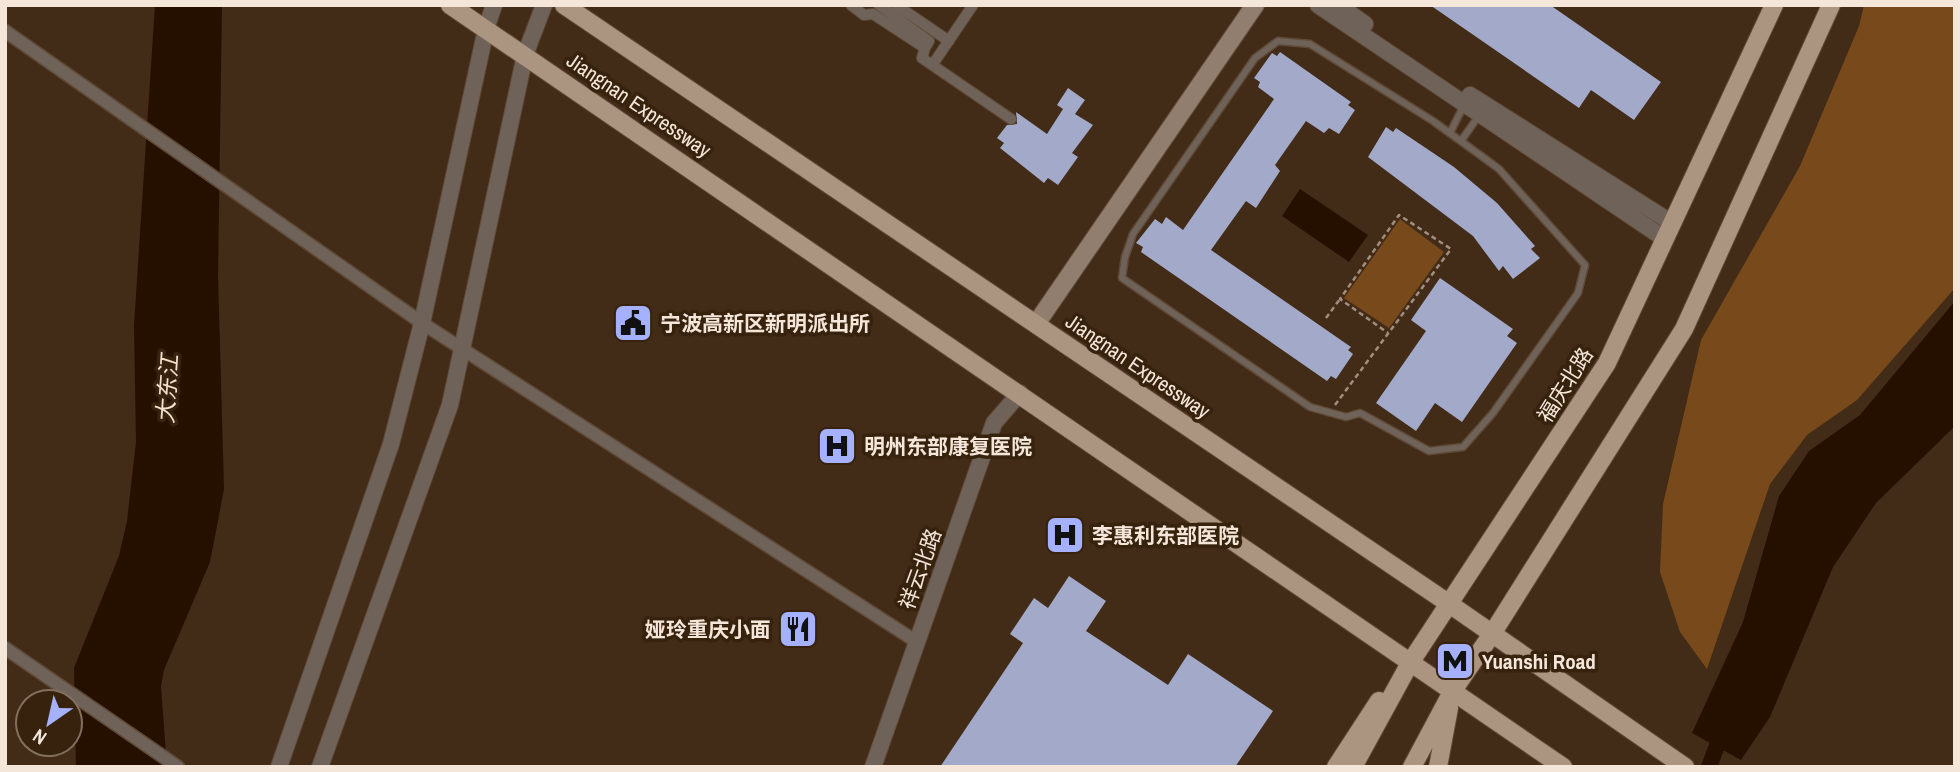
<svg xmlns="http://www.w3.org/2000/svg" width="1960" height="772" viewBox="0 0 1960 772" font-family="'Archivo Narrow','Noto Sans SC',sans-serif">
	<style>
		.green { fill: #77491b }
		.water { fill: #251000 }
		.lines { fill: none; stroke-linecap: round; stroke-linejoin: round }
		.canal { stroke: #251000; stroke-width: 16 }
		.building { fill: #a2a9c9 }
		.service-casing { stroke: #5f4936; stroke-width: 9 }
		.pedestrian-casing { stroke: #5f4936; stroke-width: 12 }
		.minor-casing { stroke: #5f4936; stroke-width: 15 }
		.tertiary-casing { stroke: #5f4936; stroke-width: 18 }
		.secondary-casing { stroke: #5f4936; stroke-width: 20 }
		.primary-casing { stroke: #5f4936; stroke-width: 20 }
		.path { stroke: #a18e7e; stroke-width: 2.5; stroke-dasharray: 5 3.5; stroke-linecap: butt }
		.service { stroke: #6f6359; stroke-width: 6 }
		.pedestrian { stroke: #6f6359; stroke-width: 10 }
		.minor { stroke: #6f6359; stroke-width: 12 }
		.tertiary { stroke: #6f6359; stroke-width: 16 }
		.secondary { stroke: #917e6f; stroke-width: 18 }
		.primary { stroke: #ab9480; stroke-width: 18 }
		.labels { text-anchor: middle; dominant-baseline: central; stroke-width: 7; stroke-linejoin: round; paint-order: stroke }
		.street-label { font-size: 21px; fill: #f5e6da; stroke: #37220d }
		.poi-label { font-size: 21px; font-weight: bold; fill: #f5e6da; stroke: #37220d; text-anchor: start }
		.water-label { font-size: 23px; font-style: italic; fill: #f3e0d0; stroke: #37220d }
	</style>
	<rect width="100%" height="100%" fill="#422b17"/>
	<path class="green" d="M1864 5H1955V288L1857 400 1807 435 1770 484 1707 669 1680 632 1660 572 1663 504 1701 340 1800 166 1859 26Z
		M1400 219 1444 252 1389 328 1344 298Z"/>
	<path class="water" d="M155 5H222L218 275 224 489 210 562 164 670 161 686 167 767H76L74 668 119 556 127 521 136 442 134 325Z
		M1300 189 1368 235 1349 262 1282 216Z
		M1955 301V426L1876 503 1833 567 1770 717 1741 760 1692 733 1743 622 1779 496 1809 451 1860 415Z"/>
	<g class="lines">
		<path class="canal" d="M1709 767 1724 727"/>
	</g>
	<path class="building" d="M1430 5H1550L1661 82 1634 120 1591 90 1579 108Z
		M1280 52 1351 102 1348 105 1355 110 1339 134 1329 128 1324 133 1306 121 1275 165 1280 171 1256 208 1246 201 1211 250 1351 347 1348 350 1353 354 1336 379 1331 376 1327 381 1141 252 1143 247 1136 243 1155 219 1162 224 1166 217 1183 230 1274 99 1258 87 1260 82 1254 78 1272 53 1277 56Z
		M1068 88 1085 100 1075 114 1093 125 1072 153 1078 157 1058 185 1048 178 1044 183 1000 148 1004 143 997 138 1007 125 1017 124 1016 112 1047 134 1063 109 1057 105Z
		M1386 127 1393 132 1396 128 1454 167 1497 203 1535 246 1531 249 1540 258 1513 279 1503 266 1499 271 1473 236 1368 157Z
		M1440 278 1513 329 1507 336 1517 343 1462 422 1435 403 1416 431 1376 403 1426 331 1411 320Z
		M1069 576 1106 601 1086 631 1168 685 1188 654 1273 711 1235 767H940L1023 643 1010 634 1034 598 1048 608Z"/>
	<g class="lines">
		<g class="service-casing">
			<path id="service" d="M1278 41 1310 44 1433 121 1480 155 1499 169 1585 265 1578 293 1493 413 1463 447 1429 451 1360 413 1346 417 1310 407 1122 278 1125 257 1133 234 1255 58Z
				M1450 133 1464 105
				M1461 141 1480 114"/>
		</g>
		<g class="pedestrian-casing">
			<path id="pedestrian" d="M851 5 864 15 873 14 925 48 922 58 1011 119
				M879 5 929 41 925 48
				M896 5 949 41
				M933 64 973 5"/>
		</g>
		<g class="minor-casing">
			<path id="minor" d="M5 31 422 323 917 642
				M5 648 178 767"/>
		</g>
		<g class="tertiary-casing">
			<path id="tertiary" d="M1318 5 1665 239
				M1338 5 1365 24
				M1470 95 1672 223
				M279 767 391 444 422 323 486 29 494 5
				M320 767 450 405 525 55 544 5
				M873 767 994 423 1020 393"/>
		</g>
		<g class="secondary-casing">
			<path id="secondary" d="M1036 324 1255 5"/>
		</g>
		<g class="primary-casing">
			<path id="primary" d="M450 5 1563 767
				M564 5 1448 603 1685 767
				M1336 767 1379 701
				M1353 767 1410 663 1607 363 1774 5
				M1412 767 1452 692 1492 634 1684 329 1831 5
				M1438 767 1449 708"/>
		</g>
		<path class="path" d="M1326 318 1340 299
			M1335 405 1451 249 1399 215 1340 299 1388 333"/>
		<use href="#service" class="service"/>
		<use href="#pedestrian" class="pedestrian"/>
		<use href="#minor" class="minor"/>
		<use href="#tertiary" class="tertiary"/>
		<use href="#secondary" class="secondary"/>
		<use href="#primary" class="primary"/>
	</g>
	<defs>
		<g id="civic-square" transform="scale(2.0125)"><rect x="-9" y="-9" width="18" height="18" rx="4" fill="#a5b1fc" stroke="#37220d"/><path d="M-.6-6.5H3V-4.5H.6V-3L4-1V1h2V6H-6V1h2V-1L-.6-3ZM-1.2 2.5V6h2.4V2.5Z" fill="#111"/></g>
		<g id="hospital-square" transform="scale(2.0125)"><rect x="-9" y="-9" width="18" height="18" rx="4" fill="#a5b1fc" stroke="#37220d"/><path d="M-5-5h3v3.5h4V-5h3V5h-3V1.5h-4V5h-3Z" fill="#111"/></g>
		<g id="restaurant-square" transform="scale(2.0125)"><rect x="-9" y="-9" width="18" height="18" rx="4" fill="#a5b1fc" stroke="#37220d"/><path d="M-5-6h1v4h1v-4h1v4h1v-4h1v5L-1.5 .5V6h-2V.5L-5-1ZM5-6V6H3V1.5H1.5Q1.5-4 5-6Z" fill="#111"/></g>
		<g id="metro-square" transform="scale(2.0125)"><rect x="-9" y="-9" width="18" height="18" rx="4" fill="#a5b1fc" stroke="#37220d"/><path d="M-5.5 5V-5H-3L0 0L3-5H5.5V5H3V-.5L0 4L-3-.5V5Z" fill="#111"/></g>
	</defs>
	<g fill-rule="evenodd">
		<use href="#civic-square" x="633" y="323"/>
		<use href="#hospital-square" x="837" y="446"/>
		<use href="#hospital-square" x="1065" y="535"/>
		<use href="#restaurant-square" x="798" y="629"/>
		<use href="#metro-square" x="1455" y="661"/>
	</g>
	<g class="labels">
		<g class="street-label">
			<text transform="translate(639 105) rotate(34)">Jiangnan Expressway</text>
			<text transform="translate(1138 366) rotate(34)">Jiangnan Expressway</text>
			<text transform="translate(1565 385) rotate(-58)">福庆北路</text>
			<text transform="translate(920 569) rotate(-70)">祥云北路</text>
		</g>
		<g class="poi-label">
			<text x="660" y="323">宁波高新区新明派出所</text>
			<text x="864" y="446">明州东部康复医院</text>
			<text x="1092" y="535">李惠利东部医院</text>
			<text x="771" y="629" text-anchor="end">娅玲重庆小面</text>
			<text x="1482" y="661">Yuanshi Road</text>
		</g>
		<g class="water-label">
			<text transform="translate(167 389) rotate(-86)">大东江</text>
		</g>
	</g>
	<rect width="1960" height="772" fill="none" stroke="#f5e6da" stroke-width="14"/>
	<g transform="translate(49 723) rotate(214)"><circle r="33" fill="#37220d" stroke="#83705f" stroke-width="2"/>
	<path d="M0-5L12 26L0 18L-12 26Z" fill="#a5b1fc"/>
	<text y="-10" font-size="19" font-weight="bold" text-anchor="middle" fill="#f5e6da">N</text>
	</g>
</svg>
